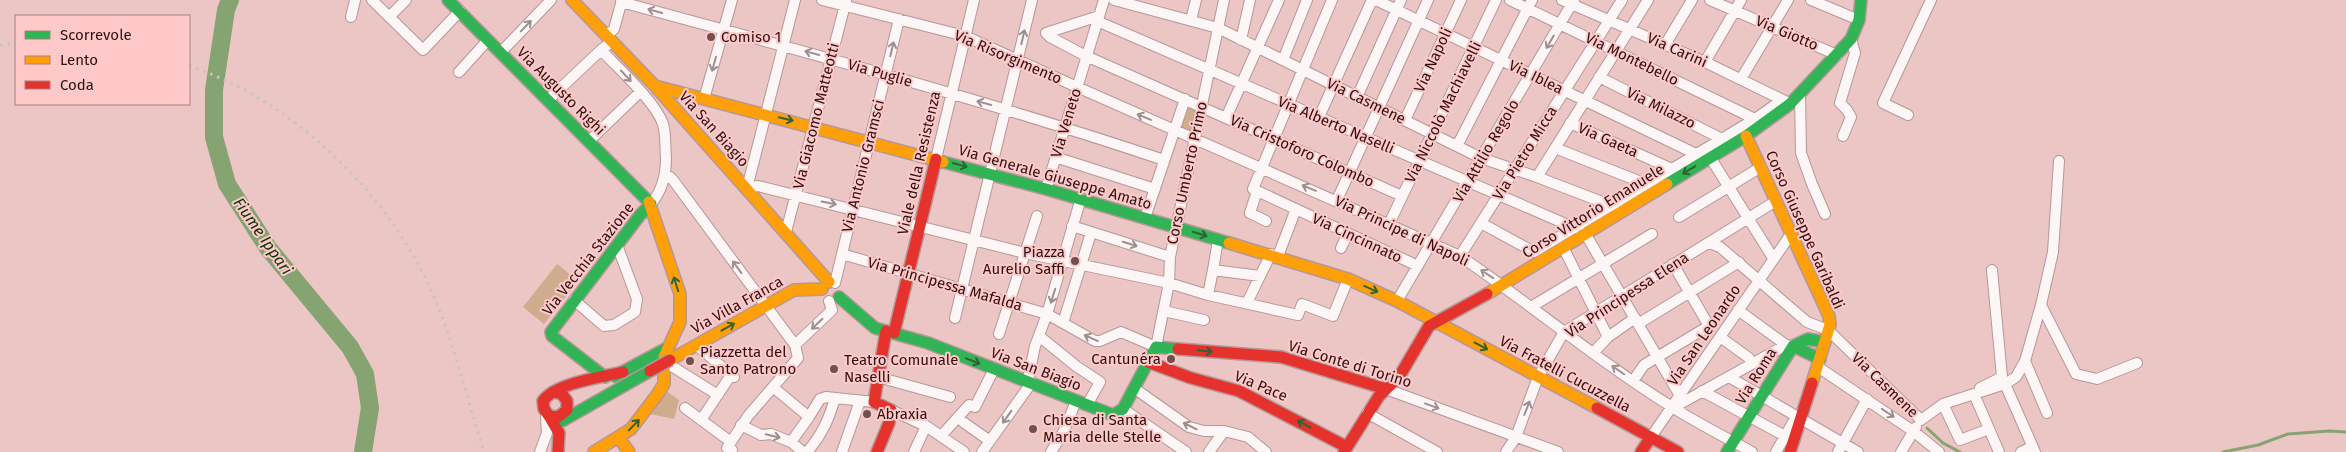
<svg xmlns="http://www.w3.org/2000/svg" width="2346" height="452" viewBox="0 0 2346 452" font-family="'Fira Sans',sans-serif">
	<style>
		.green { fill: #ceac8d }
		.lines { fill: none; stroke-linecap: round; stroke-linejoin: round }
		.stream { stroke: #86a372; stroke-width: 3 }
		.river { stroke: #86a372; stroke-width: 18 }
		.street-casing { stroke: #b69797; stroke-width: 12 }
		.fast-casing { stroke: #b69797; stroke-width: 14 }
		.slow-casing { stroke: #b69797; stroke-width: 14 }
		.jam-casing { stroke: #b69797; stroke-width: 14 }
		.street { stroke: #fcf6f6; stroke-width: 10 }
		.fast { stroke: #30b455; stroke-width: 11 }
		.slow { stroke: #ff9f0a; stroke-width: 11 }
		.jam { stroke: #e5322d; stroke-width: 11 }
		.rail { stroke: #ccc2c2; stroke-width: 3; stroke-dasharray: 2.5 5; stroke-linecap: butt }
		.jam-bridge-casing { stroke: #b69797; stroke-width: 14; stroke-linecap: butt }
		.jam-bridge { stroke: #e5322d; stroke-width: 11 }
		.oneway { stroke: #a08e8f }
		.oneway2 { stroke: #306233 }
		.poi-dot { fill: #715050; stroke: #fec9c8; stroke-width: 2 }
		.labels { text-anchor: middle; dominant-baseline: central; stroke-width: 4; stroke-linejoin: round; paint-order: stroke }
		.street-label { font-size: 15px; fill: #2f1011; stroke: #fec9c8 }
		.poi-label { font-size: 15px; fill: #2f1011; stroke: #fec9c8; text-anchor: start }
		.water-label { font-size: 16px; font-style: italic; fill: #0c3503; stroke: #fec9c8 }
	</style>
	<rect width="100%" height="100%" fill="#ebc6c5"/>
	<path class="green" d="M1187 104 1196 109 1191 132 1179 127Z
		M557 264 578 281 544 324 523 307Z
		M665 390 679 400 674 419 650 414Z"/>
	<g class="lines">
		<path class="stream" d="M1927 428 1943 443 1960 452
			M2223 452 2258 445 2288 434 2329 431 2346 432"/>
		<path class="river" d="M230 0 226 10 214 90V137L227 184 268 248 350 347 365 374 370 408 363 452"/>
		<g class="street-casing">
			<path id="street" d="M372 0 423 50 460 11
				M795 0 747 188 758 186 1025 253 1169 283 1208 295 1298 315 1302 304 1333 316 1348 279
				M822 0 965 36 1077 87 1460 256C1532 305 1598 361 1672 407 1697 423 1725 437 1752 452
				M1114 0 1218 28 1481 158 1537 177 1618 208
				M1332 0 1253 189 1418 266
				M1376 0 1696 154
				M1510 0 1755 119
				M1562 0 1705 62 1787 102
				M1710 0 1837 55
				M1811 0 1859 20
				M621 2C803 51 985 100 1164 160
				M1099 16 1046 33 1050 37 1086 56 1402 196
				M351 17 355 0
				M389 17 406 0
				M1191 20 1196 0
				M1097 21 1575 228
				M606 36 614 29 622 0
				M1241 40 1250 0
				M611 42 601 50C618 68 655 101 663 124 666 134 665 147 666 158 666 175 662 191 651 204
				M1665 45 1692 0
				M501 52 551 0
				M1283 60 1307 0
				M1705 62 1741 0
				M459 72 488 40
				M1599 77 1722 139
				M1741 79 1788 0
				M1800 94 1801 153 1812 184 1825 214
				M1357 97 1401 0
				M704 99 732 0
				M548 100 601 50
				M1908 115 1883 103 1931 0
				M1319 117 1372 0
				M1226 118 1279 0
				M1405 120 1461 0
				M1570 123 1672 169
				M1843 136 1851 117 1847 110 1840 103 1855 53 1851 39
				M589 141 640 92
				M1457 146 1532 0
				M1555 148 1646 184
				M1055 157 1155 189
				M1710 157 1773 258
				M936 159 974 0
				M1537 177 1648 0
				M664 178 670 177 673 180 795 345 798 358 748 416 727 448 732 450
				M1046 189 1104 0
				M1257 191 1250 213 1266 221
				M1337 200 1428 0
				M1679 217 1761 167
				M1145 218 1185 99
				M1481 223 1534 252 1755 119 1782 100
				M1389 224 1496 0
				M1072 226 1170 257
				M786 232 846 1
				M1585 233 1683 401
				M1218 240 1213 270 1260 276 1271 254
				M1709 243 1720 247 1807 322 1828 330 1921 420 1943 404 2005 384 2016 377 2025 361 2041 305 2053 252 2059 161
				M1563 247 1608 337
				M1341 248 1348 233
				M842 254 1047 314 1095 341H1100L1121 332 1156 347 1169 283 1170 257 1224 0
				M1278 256 1296 209
				M1460 256 1622 0
				M835 283 899 19
				M1208 295 1213 270
				M574 300 604 326 614 325 635 312 637 299 617 245
				M1397 301 1574 0
				M1247 303 1260 276
				M2041 305 2076 374 2097 379 2137 363
				M1531 307 1652 234
				M1738 310 1786 345 1791 346
				M1164 311 1204 320
				M955 318 1032 0
				M1063 323 1091 233
				M1638 324 1739 262
				M999 334 1037 216
				M1039 336 1076 366 1100 382 1087 405
				M1720 337 1749 358
				M696 345 734 377
				M795 345 832 310 829 301
				M1593 353 1608 337 1635 318
				M2025 361 2047 413
				M665 362 718 395
				M1818 367 1913 431 1939 452
				M878 377 950 397
				M1729 377 1858 452
				M1028 380 1035 346 1047 314 1081 198
				M1633 381 1644 365 1709 326 1673 264
				M2005 384 2035 452
				M774 388 809 417 820 399 826 397 874 402
				M1134 388 1189 427 1204 431H1224L1248 437 1266 452
				M1980 388 2002 377 1992 270
				M1386 389 1558 452
				M1702 391 1785 436
				M1974 394 1999 452
				M1943 404 1960 440 1989 429
				M1678 405 1786 345
				M685 408 731 442
				M1123 409 1186 452
				M891 410 926 426 964 452
				M1367 413 1437 452
				M701 420 731 375
				M963 422 990 441
				M741 425 761 435 771 434 791 442 803 452
				M941 436 969 405 975 407 994 369
				M1651 437 1791 234
				M791 442 809 417
				M540 452 547 433 546 417
				M807 452C822 435 829 419 835 398
				M842 452 860 401
				M914 452 926 426
				M982 452 1032 382
				M1051 452 1064 431 1076 401
				M1209 452 1224 431
				M1506 452 1516 437 1538 377 1564 332 1776 201
				M1776 452 1796 417
				M1838 452 1867 399
				M1901 452 1916 427
				M2021 452 2032 447"/>
		</g>
		<g class="fast-casing">
			<path id="fast" d="M448 0 649 202
				M943 162 1046 189 1229 243
				M1667 184 1746 136 1790 104 1851 39 1859 20 1861 0
				M839 297 875 328 928 343 1113 415 1123 409 1156 347 1178 349
				M1793 346 1820 359
				M615 376 669 347
				M605 377 552 336 551 332 640 215 651 204
				M562 421 650 371
				M1727 452 1793 346 1808 339 1825 342"/>
		</g>
		<g class="slow-casing">
			<path id="slow" d="M572 0 655 86 829 282
				M655 86 943 162
				M1746 136 1829 316 1830 325 1812 383
				M1229 243 1348 279 1397 301 1597 408
				M1487 294 1667 184
				M670 360 794 290 822 289
				M619 438 629 452
				M594 452 631 429 657 395 664 384V357L680 322V294L649 202"/>
		</g>
		<g class="jam-casing">
			<path id="jam" d="M894 333 936 159
				M1178 349 1281 357 1386 389
				M1148 362 1191 378 1239 391 1347 447
				M553 392 562 394 567 401V410L558 417 549 416 544 409 543 401C555 383 603 377 623 372
				M1597 408 1678 452
				M549 416 559 433 558 452
				M877 452 889 423 891 410 874 402 886 331
				M1344 452 1379 396 1399 377 1429 326 1487 294
				M1641 452 1651 437
				M1790 452 1812 383"/>
		</g>
		<use href="#street" class="street"/>
		<use href="#fast" class="fast"/>
		<use href="#slow" class="slow"/>
		<use href="#jam" class="jam"/>
		<path class="rail" d="M0 45 16 44
			M189 66C291 99 387 192 431 290 454 342 467 398 484 452"/>
		<g class="jam-bridge-casing">
			<path id="jam-bridge" d="M650 371 670 360"/>
		</g>
		<use href="#jam-bridge" class="jam-bridge"/>
	</g>
	<defs><path id="oneway-shaft" d="M-6 0H5M1.5-3L5.5 0L1.5 3" fill="none" stroke-width="1.6" stroke-linecap="round" stroke-linejoin="round" transform="scale(1.25)"/></defs>
	<g class="oneway">
		<use href="#oneway-shaft" transform="translate(655 11) rotate(-165)"/>
		<use href="#oneway-shaft" transform="translate(526 26) rotate(-46)"/>
		<use href="#oneway-shaft" transform="translate(1023 37) rotate(-77)"/>
		<use href="#oneway-shaft" transform="translate(1550 42) rotate(120)"/>
		<use href="#oneway-shaft" transform="translate(892 49) rotate(-77)"/>
		<use href="#oneway-shaft" transform="translate(812 53) rotate(-165)"/>
		<use href="#oneway-shaft" transform="translate(714 64) rotate(106)"/>
		<use href="#oneway-shaft" transform="translate(626 76) rotate(47)"/>
		<use href="#oneway-shaft" transform="translate(984 103) rotate(-165)"/>
		<use href="#oneway-shaft" transform="translate(1144 117) rotate(-157)"/>
		<use href="#oneway-shaft" transform="translate(1309 188) rotate(-157)"/>
		<use href="#oneway-shaft" transform="translate(829 203) rotate(12)"/>
		<use href="#oneway-shaft" transform="translate(1130 244) rotate(17)"/>
		<use href="#oneway-shaft" transform="translate(737 267) rotate(-126)"/>
		<use href="#oneway-shaft" transform="translate(1487 274) rotate(-146)"/>
		<use href="#oneway-shaft" transform="translate(1053 296) rotate(107)"/>
		<use href="#oneway-shaft" transform="translate(817 324) rotate(136)"/>
		<use href="#oneway-shaft" transform="translate(1091 338) rotate(-156)"/>
		<use href="#oneway-shaft" transform="translate(1618 370) rotate(-145)"/>
		<use href="#oneway-shaft" transform="translate(1432 406) rotate(20)"/>
		<use href="#oneway-shaft" transform="translate(1527 408) rotate(-69)"/>
		<use href="#oneway-shaft" transform="translate(1888 413) rotate(34)"/>
		<use href="#oneway-shaft" transform="translate(1007 417) rotate(125)"/>
		<use href="#oneway-shaft" transform="translate(1190 426) rotate(-154)"/>
		<use href="#oneway-shaft" transform="translate(773 436) rotate(13)"/>
	</g>
	<g class="oneway2">
		<use href="#oneway-shaft" transform="translate(786 119) rotate(14)"/>
		<use href="#oneway-shaft" transform="translate(960 165) rotate(15)"/>
		<use href="#oneway-shaft" transform="translate(1689 170) rotate(149)"/>
		<use href="#oneway-shaft" transform="translate(1200 234) rotate(17)"/>
		<use href="#oneway-shaft" transform="translate(676 284) rotate(-107)"/>
		<use href="#oneway-shaft" transform="translate(1371 289) rotate(24)"/>
		<use href="#oneway-shaft" transform="translate(728 327) rotate(-29)"/>
		<use href="#oneway-shaft" transform="translate(1481 346) rotate(28)"/>
		<use href="#oneway-shaft" transform="translate(1205 351) rotate(5)"/>
		<use href="#oneway-shaft" transform="translate(973 361) rotate(21)"/>
		<use href="#oneway-shaft" transform="translate(1304 424) rotate(-151)"/>
		<use href="#oneway-shaft" transform="translate(634 425) rotate(-46)"/>
	</g>
	<g class="poi-dot">
		<circle cx="711" cy="37" r="5"/>
		<circle cx="1075" cy="261" r="5"/>
		<circle cx="1171" cy="359" r="5"/>
		<circle cx="690" cy="361" r="5"/>
		<circle cx="834" cy="369" r="5"/>
		<circle cx="867" cy="414" r="5"/>
		<circle cx="1033" cy="429" r="5"/>
	</g>
	<g class="labels">
		<g class="street-label">
			<text transform="translate(1787 33) rotate(23)">Via Giotto</text>
			<text transform="translate(1677 50) rotate(24)">Via Carini</text>
			<text transform="translate(1008 57) rotate(23)">Via Risorgimento</text>
			<text transform="translate(1632 59) rotate(26)">Via Montebello</text>
			<text transform="translate(1433 60) rotate(-65)">Via Napoli</text>
			<text transform="translate(880 73) rotate(16)">Via Puglie</text>
			<text transform="translate(1536 77) rotate(26)">Via Iblea</text>
			<text transform="translate(561 91) rotate(45)">Via Augusto Righi</text>
			<text transform="translate(1366 101) rotate(26)">Via Casmene</text>
			<text transform="translate(1661 108) rotate(26)">Via Milazzo</text>
			<text transform="translate(1443 112) rotate(-64)">Via Niccolò Machiavelli</text>
			<text transform="translate(816 116) rotate(-76)">Via Giacomo Matteotti</text>
			<text transform="translate(1066 123) rotate(-73)">Via Veneto</text>
			<text transform="translate(1336 125) rotate(23)">Via Alberto Naselli</text>
			<text transform="translate(714 129) rotate(48)">Via San Biagio</text>
			<text transform="translate(1608 140) rotate(24)">Via Gaeta</text>
			<text transform="translate(1302 151) rotate(24)">Via Cristoforo Colombo</text>
			<text transform="translate(1486 151) rotate(-60)">Via Attilio Regolo</text>
			<text transform="translate(1525 153) rotate(-58)">Via Pietro Micca</text>
			<text transform="translate(919 163) rotate(-77)">Viale della Resistenza</text>
			<text transform="translate(863 166) rotate(-76)">Via Antonio Gramsci</text>
			<text transform="translate(1187 173) rotate(-78)">Corso Umberto Primo</text>
			<text transform="translate(1055 177) rotate(16)">Via Generale Giuseppe Amato</text>
			<text transform="translate(1593 211) rotate(-32)">Corso Vittorio Emanuele</text>
			<text transform="translate(1805 230) rotate(66)">Corso Giuseppe Garibaldi</text>
			<text transform="translate(1402 231) rotate(25)">Via Principe di Napoli</text>
			<text transform="translate(1357 238) rotate(25)">Via Cincinnato</text>
			<text transform="translate(588 259) rotate(-52)">Via Vecchia Stazione</text>
			<text transform="translate(945 284) rotate(16)">Via Principessa Mafalda</text>
			<text transform="translate(1627 295) rotate(-33)">Via Principessa Elena</text>
			<text transform="translate(737 305) rotate(-29)">Via Villa Franca</text>
			<text transform="translate(1704 335) rotate(-56)">Via San Leonardo</text>
			<text transform="translate(1350 364) rotate(17)">Via Conte di Torino</text>
			<text transform="translate(1036 369) rotate(21)">Via San Biagio</text>
			<text transform="translate(1565 374) rotate(28)">Via Fratelli Cucuzzella</text>
			<text transform="translate(1756 376) rotate(-58)">Via Roma</text>
			<text transform="translate(1885 385) rotate(44)">Via Casmene</text>
			<text transform="translate(1261 386) rotate(23)">Via Pace</text>
		</g>
		<g class="poi-label">
			<text x="721" y="37">Comiso 1</text>
			<text x="1065" y="252" text-anchor="end">Piazza<tspan x="1065" dy="17">Aurelio Saffi</tspan></text>
			<text x="700" y="352">Piazzetta del<tspan x="700" dy="17">Santo Patrono</tspan></text>
			<text x="1161" y="359" text-anchor="end">Cantunéra</text>
			<text x="844" y="360">Teatro Comunale<tspan x="844" dy="17">Naselli</tspan></text>
			<text x="877" y="414">Abraxia</text>
			<text x="1043" y="420">Chiesa di Santa<tspan x="1043" dy="17">Maria delle Stelle</tspan></text>
		</g>
		<g class="water-label">
			<text transform="translate(263 236) rotate(55)">Fiume Ippari</text>
		</g>
	</g>
	<rect x="15" y="15" width="175" height="90" fill="#fec9c8" stroke="#ab7f7f"/>
	<rect x="25" y="31" width="25" height="8" fill="#30b455" stroke="#ab7f7f"/>
	<text x="60" y="40" font-size="15" fill="#2f1011">Scorrevole</text>
	<rect x="25" y="56" width="25" height="8" fill="#ff9f0a" stroke="#ab7f7f"/>
	<text x="60" y="65" font-size="15" fill="#2f1011">Lento</text>
	<rect x="25" y="81" width="25" height="8" fill="#e5322d" stroke="#ab7f7f"/>
	<text x="60" y="90" font-size="15" fill="#2f1011">Coda</text>
</svg>
